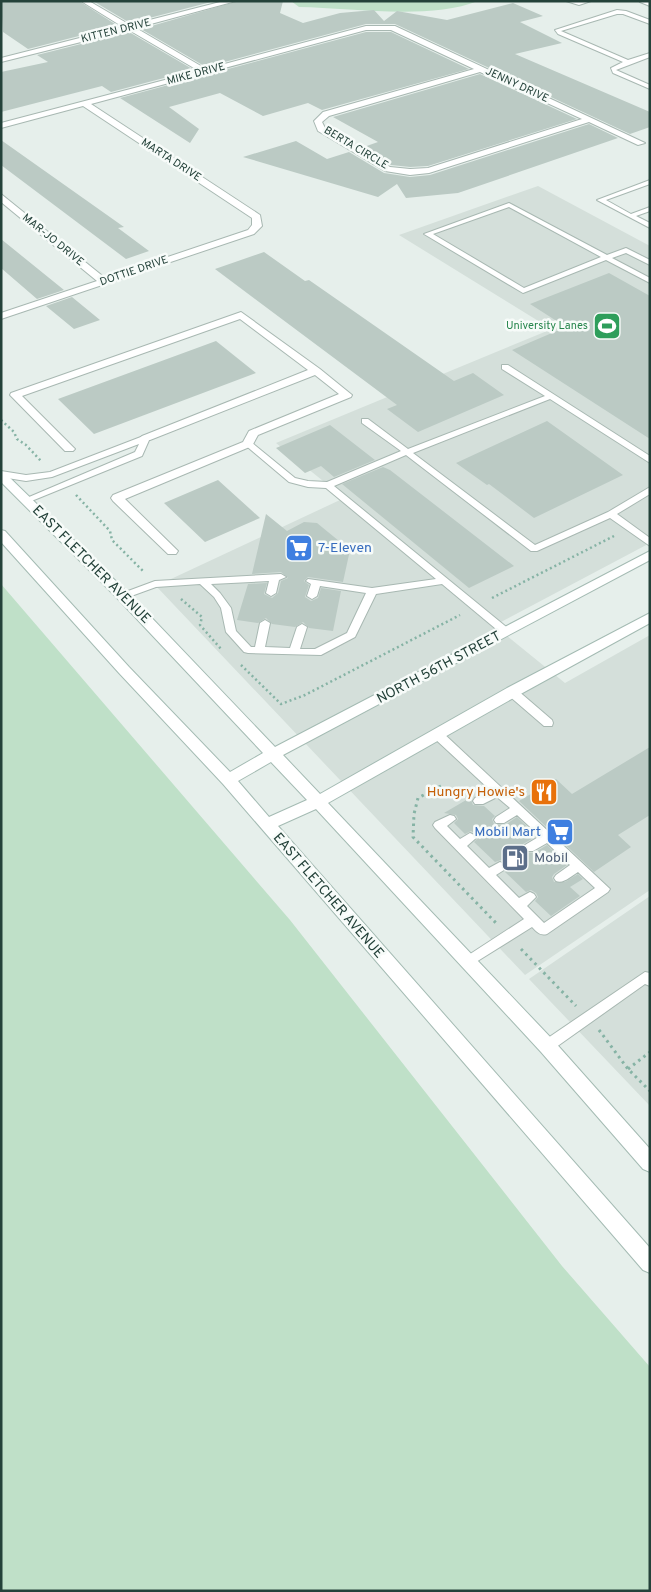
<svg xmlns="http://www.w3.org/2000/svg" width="651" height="1592" viewBox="0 0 651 1592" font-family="Overpass,sans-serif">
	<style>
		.built { fill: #d4dfda }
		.green { fill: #bfe0c8 }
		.building { fill: #bbcac4 }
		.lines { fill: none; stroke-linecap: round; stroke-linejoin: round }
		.service-casing { stroke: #a8b8b2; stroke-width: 2 }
		.minor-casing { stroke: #a8b8b2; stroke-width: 2 }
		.secondary-casing { stroke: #a4bbb3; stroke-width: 2 }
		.path-far1 { stroke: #86b3a5; stroke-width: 2.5; stroke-dasharray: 2 3; stroke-linecap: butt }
		.path { stroke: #86b3a5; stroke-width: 3; stroke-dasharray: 2.5 4; stroke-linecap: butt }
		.service { fill: #fff; fill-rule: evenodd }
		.minor { fill: #fff; fill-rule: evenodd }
		.secondary { fill: #fff; fill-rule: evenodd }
		.labels { text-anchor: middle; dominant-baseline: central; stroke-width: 5; stroke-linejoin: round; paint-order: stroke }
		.far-street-label { font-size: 11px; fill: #24423a; stroke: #f7fbf9 }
		.far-leisure-label { font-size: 11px; fill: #27864d; stroke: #f7fbf9; text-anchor: end }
		.shop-label { font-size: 14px; fill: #366cbe; stroke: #f7fbf9; text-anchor: start }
		.street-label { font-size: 14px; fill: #24423a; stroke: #f7fbf9 }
		.food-label { font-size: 14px; fill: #c56008; stroke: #f7fbf9; text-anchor: end }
		.service-label { font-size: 14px; fill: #4e5e75; stroke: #f7fbf9; text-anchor: start }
	</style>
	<rect width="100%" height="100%" fill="#e6efeb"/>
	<path class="built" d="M538 186 650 246V390L399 235Z
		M547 331 650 394V543L499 623 276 443Z
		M340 500 565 683 650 635V890L525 975 156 586Z
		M650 896V1106L529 979Z"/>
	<path class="green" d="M291 1H478C430 20 352 8 299 7Z
		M1 584 290 920 562 1266 650 1367V1591H1Z"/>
	<path class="building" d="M1 1H79L118 26 28 49 3 32Z
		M93 1H215L130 23Z
		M238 1H283L280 13 303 23 340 13 374 10 384 21 397 11 447 20 513 3 543 16 520 22 562 43 515 54 650 112V127L630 134 395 24H366L206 67 141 29Z
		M129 32 194 70 111 92 102 86 1 112V72L48 62 37 55Z
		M366 32H391L469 69 322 110 308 103 263 116 220 93 169 107 199 129 190 143 120 98Z
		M480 74 577 119 428 166 410 167 391 165 361 148 378 142 333 117Z
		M589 124 618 138 458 193 406 198 397 184 378 197 243 157 296 141 327 159 349 152 384 173 410 177 430 175Z
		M1 140 124 227 118 228 149 251 126 259 1 165Z
		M1 239 64 290 37 299 1 268Z
		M264 252 305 281 309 280 454 381 473 373 504 395 418 432 387 409 397 405 215 269Z
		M609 273 650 296V439L512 350 566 327 530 304Z
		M72 297 100 320 74 329 46 306Z
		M216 341 256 373 94 434 58 399Z
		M547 421 623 475 534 518 489 484 487 485 456 463Z
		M330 425 375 460 334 477 321 466 305 473 276 448Z
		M383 467 390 470 514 566 469 588 342 484Z
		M218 480 260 518 205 542 164 503Z
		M266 514 287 531 304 522 317 523 350 550 343 582 308 577 304 581 309 585 305 597 311 601 318 598 321 588 341 591 333 631 309 628 303 622 295 627 272 624 266 618 258 623 237 620 248 584 267 583 264 594 272 598 278 593 281 581 288 578 281 572 252 574Z
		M650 747V815L618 835 631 847 594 872 519 801 556 779 572 794Z
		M473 796 471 800 473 805 484 806 495 816 492 819 494 824 505 825 517 817 537 836 523 844 521 847 523 852 534 853 547 845 567 865 554 874 552 877 554 882H565L578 874 583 879 570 887 580 896 551 916 535 901 538 897 536 893 531 890 526 892 505 872 508 868 506 863 501 860 495 862 474 842 478 838 476 834 471 831 465 834 454 823 458 819 456 815 444 813Z"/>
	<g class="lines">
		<g class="service-casing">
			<path id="service" d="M566 1H591L579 5Z
				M617 10 626 11 650 20V24L623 14H617L561 31 628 60 650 53V57L616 70 650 85V89L613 73 611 68 623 62 558 34 555 30Z
				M650 180V184L606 200 631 214 650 207V211L636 216 650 223V228L597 200Z
				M509 203 607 255 626 248 650 260V265L626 253 612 258 650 278V283L606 260 523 293 424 234ZM509 207 601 257 524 288 433 234Z
				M502 365H508L650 456V463L550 399 413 453 535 545 608 512 650 487V494L617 514 650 538V546L610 518 537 551H531L406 455 334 486 510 630 511 632 510 634H502L442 584 376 594 355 637 321 655 248 653 244 652 226 632 221 608 214 597 200 584 156 587 123 599 118 596 120 594 155 581 281 574 286 577 279 580 276 593 271 596 266 593 269 581 211 584 220 593 231 608 236 631 251 647H255L260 623 265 620 270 623 265 647 290 648 297 627 302 624 307 627 300 649H315L347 633 366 593 320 586 317 596 312 599 307 596 311 584 306 581 308 579 372 588 436 579 326 488 308 487 289 482 244 444 245 442H251L295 478 308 481 327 482 401 451 362 423V419H368L408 449 545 396 502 369Z
				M146 435 150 438 142 456 29 502 26 503 22 500 135 452 139 444 52 477 26 481 1 477V471L26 475 50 472Z
				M512 688 516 689 552 720 553 723 552 726H544L508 695 507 692 508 689Z
				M438 731 442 732 610 889 608 892 547 934C540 936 537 932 532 927L468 967 464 966 462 962 464 958 524 919 435 828 433 825 435 822 450 815 454 816 456 819 447 826 460 839 470 833 474 835 476 838 467 846 489 868 500 862 504 864 506 867 504 870 496 875 519 898 530 892 534 894 536 897 527 906 544 923 595 888 578 872C571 876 564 884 556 881L554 878 556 875 570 865 547 843 533 851H525L523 848 525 845 540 836 517 815 504 823H496L494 820 496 817 510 808 497 797 483 804H475L473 801 475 798 490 790 434 738 433 735Z
				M645 972 650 973V986L645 984 552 1050 547 1052 542 1050 540 1046 542 1042Z"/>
		</g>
		<g class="minor-casing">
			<path id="minor" d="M81 1H89L130 25 224 1H236L136 28 206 69 366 26H395L645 143 638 145 589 122 429 173 410 175 385 171 318 131 314 121 323 112 474 69 391 30H366L91 104 260 215 262 226 254 234 1 319V313L97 281 1 202V194L105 278 248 230 252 225V218L83 106 1 128V123L199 71 129 30 1 62V58L123 27ZM480 72 582 119 428 168 410 169 390 167 325 128 322 122 329 116Z
				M639 1 650 2V6L640 2Z
				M241 312 320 369 352 395 351 397 258 435 252 446 125 499 178 551 176 554H168L113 501 111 498 113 495 243 442 249 431 339 394 315 375 150 440H142L140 438 142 436 308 370 240 319 22 396 75 449 73 451H65L10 395 11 393Z"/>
		</g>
		<g class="secondary-casing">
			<path id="secondary" d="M1 472 5 473 128 593 275 747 650 551V560L283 755 320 794 507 688 650 613V623L517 696 328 803 553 1040 650 1149V1172L643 1169 541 1052 316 809 278 826 650 1248V1273L643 1270 223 784 119 673 1 542V530L5 531 129 667 230 772 263 753 118 599 1 482ZM271 762 307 800 269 817 238 781Z"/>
		</g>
		<path class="path-far1" d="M1 420 14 432 17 439 26 445 41 461
			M76 495 110 531 112 540 144 572
			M492 598 614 536
			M181 599 202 617 200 625 221 649
			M241 665 281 704 305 695 460 615"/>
		<path class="path" d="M441 786 418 798 414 814 413 837 496 923
			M521 949 576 1006
			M599 1030 628 1069 650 1091
			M628 1069 650 1052"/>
		<use href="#service" class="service"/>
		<use href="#minor" class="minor"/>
		<use href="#secondary" class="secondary"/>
	</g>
	<defs>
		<g id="stadium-square" transform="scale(1.4375)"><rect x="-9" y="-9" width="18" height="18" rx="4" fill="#2e9e5b" stroke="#f7fbf9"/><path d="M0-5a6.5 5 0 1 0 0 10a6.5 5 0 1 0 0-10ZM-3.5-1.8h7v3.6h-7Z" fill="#fff"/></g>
		<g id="supermarket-square" transform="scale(1.4375)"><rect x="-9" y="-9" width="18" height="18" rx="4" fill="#3f7fe0" stroke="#f7fbf9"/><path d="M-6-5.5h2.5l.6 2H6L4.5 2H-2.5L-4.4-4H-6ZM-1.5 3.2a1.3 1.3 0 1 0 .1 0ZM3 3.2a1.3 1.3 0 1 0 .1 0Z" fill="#fff"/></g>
		<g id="restaurant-square" transform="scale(1.4375)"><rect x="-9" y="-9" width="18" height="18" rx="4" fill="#e8710a" stroke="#f7fbf9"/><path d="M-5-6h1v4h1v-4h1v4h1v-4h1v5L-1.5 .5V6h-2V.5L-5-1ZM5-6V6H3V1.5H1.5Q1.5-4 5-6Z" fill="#fff"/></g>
		<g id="fuel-square" transform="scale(1.4375)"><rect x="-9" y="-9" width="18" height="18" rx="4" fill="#5c6f8a" stroke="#f7fbf9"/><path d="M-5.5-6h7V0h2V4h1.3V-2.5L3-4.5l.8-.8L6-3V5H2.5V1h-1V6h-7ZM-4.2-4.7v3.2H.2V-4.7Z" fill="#fff"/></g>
	</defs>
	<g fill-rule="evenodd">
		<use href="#stadium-square" x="607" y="326"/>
		<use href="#supermarket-square" x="299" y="548"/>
		<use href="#restaurant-square" x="544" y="792"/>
		<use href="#supermarket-square" x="560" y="832"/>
		<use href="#fuel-square" x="515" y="858"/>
	</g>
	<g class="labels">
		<g class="far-street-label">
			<text transform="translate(116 31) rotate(-14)">KITTEN DRIVE</text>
			<text transform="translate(196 74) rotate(-15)">MIKE DRIVE</text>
			<text transform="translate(517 85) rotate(25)">JENNY DRIVE</text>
			<text transform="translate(356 148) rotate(31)">BERTA CIRCLE</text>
			<text transform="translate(171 160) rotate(33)">MARTA DRIVE</text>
			<text transform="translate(53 240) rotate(39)">MAR-JO DRIVE</text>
			<text transform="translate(134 271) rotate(-19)">DOTTIE DRIVE</text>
		</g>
		<g class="far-leisure-label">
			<text x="588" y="326">University Lanes</text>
		</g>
		<g class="shop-label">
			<text x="318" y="548">7-Eleven</text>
			<text x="541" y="832" text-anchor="end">Mobil Mart</text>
		</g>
		<g class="street-label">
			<text transform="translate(91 565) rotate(45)">EAST FLETCHER AVENUE</text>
			<text transform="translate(439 668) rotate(-28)">NORTH 56TH STREET</text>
			<text transform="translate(328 896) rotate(49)">EAST FLETCHER AVENUE</text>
		</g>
		<g class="food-label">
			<text x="525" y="792">Hungry Howie's</text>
		</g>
		<g class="service-label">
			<text x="534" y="858">Mobil</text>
		</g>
	</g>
	<rect width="651" height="1592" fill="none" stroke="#24423a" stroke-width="5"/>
</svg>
